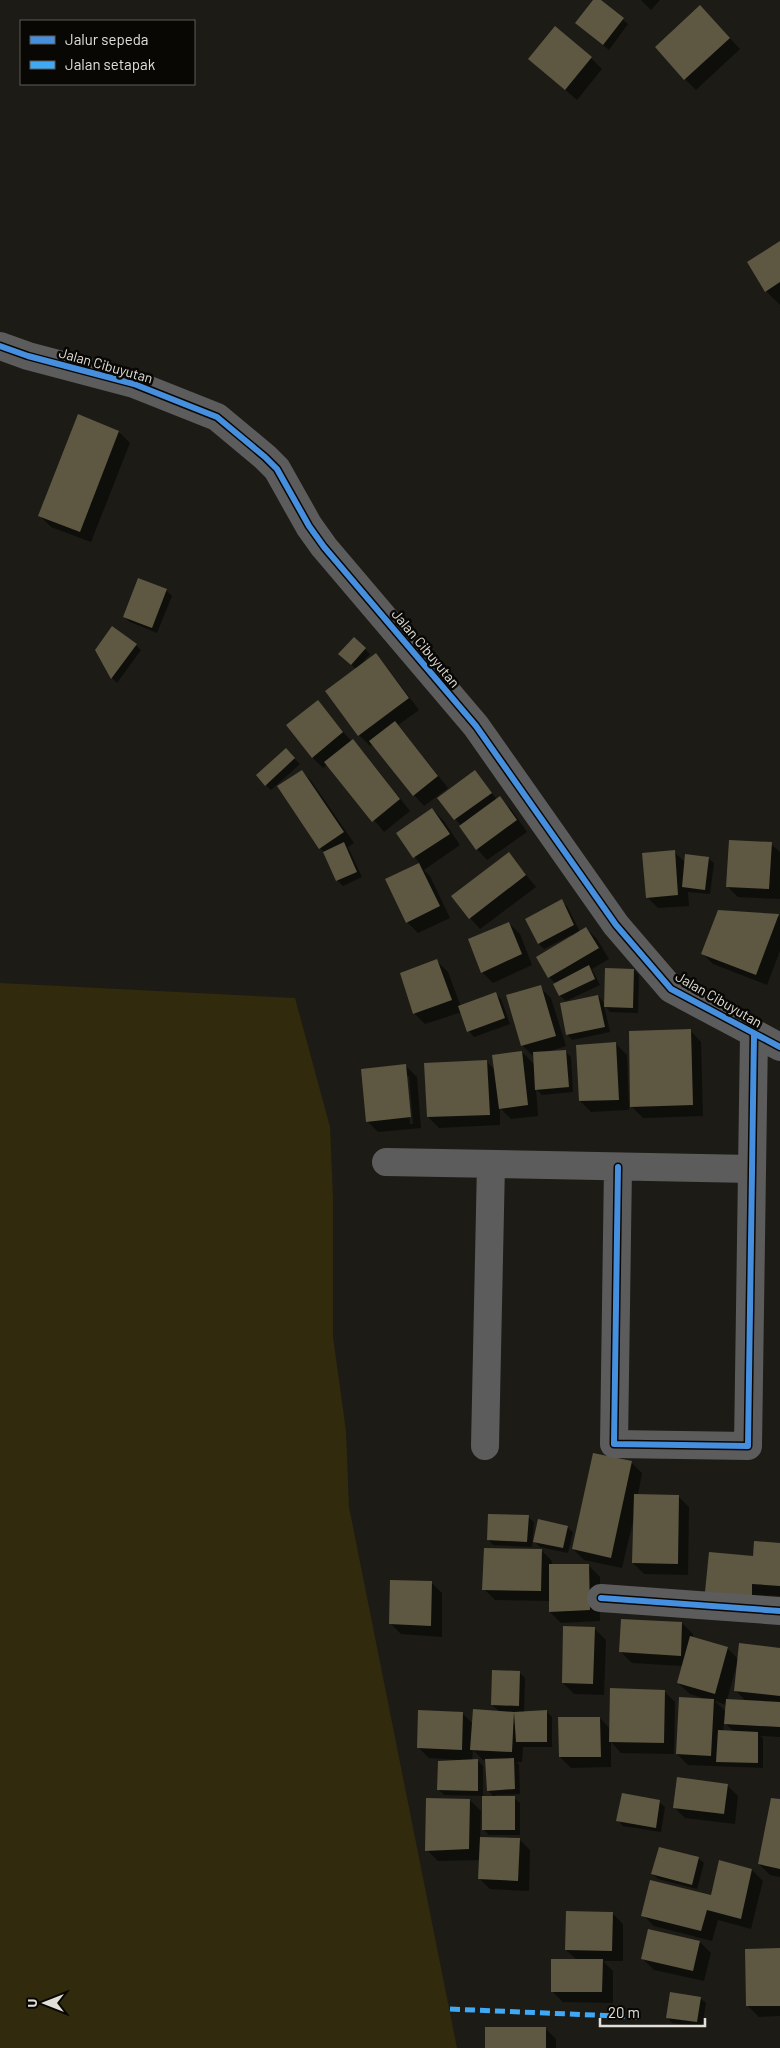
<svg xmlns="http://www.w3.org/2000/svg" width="780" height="2048" viewBox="0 0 780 2048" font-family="Barlow,sans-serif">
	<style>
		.green { fill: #322a0c }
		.shadow { fill: #0007; fill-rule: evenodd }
		.building { fill: #5e5842 }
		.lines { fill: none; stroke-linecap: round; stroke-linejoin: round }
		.minor { stroke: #5d5c5d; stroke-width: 28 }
		.quiet { stroke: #3fa9f5; stroke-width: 5; stroke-dasharray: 10 5; stroke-linecap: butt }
		.cycleway-casing { stroke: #080704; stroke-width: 9 }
		.cycleway { stroke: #468fdf; stroke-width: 6 }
		.labels { text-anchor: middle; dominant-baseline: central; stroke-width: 5; stroke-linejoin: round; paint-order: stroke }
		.street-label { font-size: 14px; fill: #e1dfd8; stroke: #080704 }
	</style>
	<rect width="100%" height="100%" fill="#1c1b16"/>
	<path class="green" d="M0 983 295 998 330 1127 333 1197V1337L346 1431 349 1507 457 2048H0Z"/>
	<path class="shadow" d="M594 0H599L628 24 609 50 577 23Z
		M641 0H660L651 10Z
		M710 17 740 49 696 90 685 79Z
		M591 58 602 69 577 100 530 59Z
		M780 243V305L766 291Z
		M119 432 130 443 91 542 51 527 40 516Z
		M166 590 172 596 157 633 130 622 124 617Z
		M136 645 141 650 117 683 112 678 96 650Z
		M365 649 370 654 362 663 376 655 386 666 419 710 398 725 448 788 424 806 414 795 373 744 370 746 359 735 356 669 340 654Z
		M318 702 352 742 363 752 410 811 384 832 328 764 323 768 312 757Z
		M291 755 300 764 271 790 266 785Z
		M302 771 312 782 354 843 348 847 362 877 343 886 337 880 325 853 320 848Z
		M475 771 497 800 500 798 511 809 527 832 487 860 477 849 461 826 439 798Z
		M432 809 443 820 460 845 424 870 430 876 450 918 418 933 407 922 387 880 420 864 398 833Z
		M771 844 780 852V899L738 897 727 886Z
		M674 852 686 863 708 858 714 863 710 894 688 892 689 906 658 908 647 897Z
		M509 854 536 887 480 929 470 918Z
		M561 901 567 906 580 932 586 928 597 939 609 959 592 969 600 985 566 1001 560 996 555 985 556 984 549 977 572 937 571 935 544 949 539 944 526 920Z
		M719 912 780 917V951L767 985 713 964 702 953Z
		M509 923 520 934 532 965 493 983 482 972Z
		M437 961 448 972 461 1007 495 994 501 999 510 1024 474 1037 469 1031 462 1012 425 1024 414 1013Z
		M634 970 639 975 638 1013 610 1012 604 1005 610 1032 572 1040 567 1034 598 996 605 1004Z
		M540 987 551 998 566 1046 550 1051H565L571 1057 573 1092 542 1095 536 1089 538 1116 511 1119 500 1108V1125L439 1128 428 1117 487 1062 495 1070 522 1052 535 1065 533 1056 522 1045Z
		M690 1030 701 1042 703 1116 643 1118 632 1107Z
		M616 1044 627 1055 629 1110 591 1112 580 1101Z
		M406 1066 417 1077 421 1128 378 1132 367 1121ZM406 1076H409L413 1124H410Z
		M631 1462 642 1473 638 1495 678 1496 689 1507 688 1575 644 1574 633 1563 634 1517 622 1568 584 1560 573 1549Z
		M528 1517 534 1522 532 1547 493 1545 488 1539Z
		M567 1527 573 1532 568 1553 540 1547 535 1542Z
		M780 1544V1596L762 1595V1607L707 1591 754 1558Z
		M541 1550 552 1561V1565L589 1566 600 1577V1621L561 1623 550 1612V1601L495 1600 484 1589Z
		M431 1582 442 1593V1637L401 1634 390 1623Z
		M682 1623 693 1634V1638L727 1648 738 1659 780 1649V1737L760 1736 763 1738V1768L688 1765 677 1754 706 1699 690 1694 678 1683 683 1666 632 1663 621 1652ZM736 1667H738L735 1690 746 1701 727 1700ZM715 1701 726 1705V1712ZM724 1722 734 1732H723Z
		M595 1629 606 1640 604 1695 574 1694 563 1683Z
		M519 1672 525 1678 524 1712H547L552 1717V1747H523L522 1762H516L519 1764 520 1794 495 1795V1798H514L520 1803V1835H489L484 1830 495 1798 488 1790 487 1760H483L473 1750 472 1761H478L483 1766V1796L444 1795 439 1790 458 1760 429 1758 418 1747 462 1713 473 1724 500 1712 492 1705Z
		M664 1691 675 1702 674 1754 621 1753 611 1742V1767L571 1768 560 1757 600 1718 610 1729Z
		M727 1785 738 1796 735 1824 685 1818 674 1807Z
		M470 1800 481 1811 480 1838 519 1839 530 1850 529 1891 490 1889 479 1878 480 1860 438 1861 427 1850Z
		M780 1801V1877L770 1875 759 1864Z
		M659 1802 665 1807 661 1832 623 1826 618 1820Z
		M698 1858 704 1863 697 1889 658 1879 652 1873Z
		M752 1870 763 1881 751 1929 718 1920 712 1941 654 1926 643 1915 712 1896Z
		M612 1913 623 1924V1961H603L613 1971V2003L563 2002 552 1991 577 1960 566 1950Z
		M700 1942 711 1953 704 1981 654 1970 643 1959Z
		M780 1949V2016L759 2017 748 2006Z
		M700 1998 706 2003 702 2027 672 2023 667 2017Z
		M545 2028 556 2039V2048H486Z"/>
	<path class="building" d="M593 0H601L624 18 603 45 575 23Z
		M700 5 730 38 684 80 655 47Z
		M555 26 592 57 565 90 528 59Z
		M780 241V282L765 292 747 262Z
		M78 414 119 431 80 532 38 516Z
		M138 578 167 589 152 628 123 617Z
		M112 626 137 644 111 679 95 650Z
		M354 637 366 648 351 665 338 654Z
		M376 653 409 698 358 736 325 691Z
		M318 700 343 732 312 758 286 725Z
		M395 721 438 776 413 796 369 741Z
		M353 739 400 799 372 822 324 762Z
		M286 748 295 758 265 786 256 775Z
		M302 770 344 832 319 849 277 786Z
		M475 770 492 793 454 820 437 798Z
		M500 796 517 820 476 850 459 826Z
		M432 808 450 834 413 858 396 833Z
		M729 840 772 842 769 889 726 887Z
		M344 842 357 872 336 881 323 852Z
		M675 850 678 895 646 898 642 853Z
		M509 852 526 875 469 919 451 896Z
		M685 854 709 857 705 890 682 887Z
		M419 863 440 906 406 923 385 879Z
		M562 899 574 925 538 944 525 919Z
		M718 910 779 914 756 975 701 954Z
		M509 922 522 954 481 973 468 939Z
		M586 927 599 948 548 978 536 957Z
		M437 959 452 1000 413 1014 400 973Z
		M589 965 595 979 559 996 553 984Z
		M605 968 634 969 633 1008 604 1007Z
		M541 985 556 1036 521 1046 506 995Z
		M496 992 505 1018 467 1032 458 1006Z
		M598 995 605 1027 566 1035 560 1003Z
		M691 1029 693 1105 630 1107 629 1031Z
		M616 1042 619 1100 579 1101 576 1045Z
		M566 1050 569 1087 535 1090 533 1052Z
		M522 1051 528 1105 499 1109 492 1055Z
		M487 1060 490 1115 427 1117 424 1063Z
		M406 1064 411 1117 366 1122 361 1069Z
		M593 1453 632 1461 611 1558 572 1549Z
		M634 1494 679 1495 678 1564 632 1563Z
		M488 1514 529 1515 527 1542 487 1540Z
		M538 1519 568 1526 563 1548 533 1542Z
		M754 1541 780 1543V1586L752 1584V1596L705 1592 709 1552 753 1556Z
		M484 1548 542 1549 541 1591 482 1590Z
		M549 1564H589L590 1610 549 1612Z
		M390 1580 432 1581 431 1626 389 1624Z
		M621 1619 682 1622 681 1656 619 1652Z
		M563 1626 595 1627 593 1684 562 1683Z
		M690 1636 728 1647 715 1694 677 1683Z
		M739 1643 780 1648V1696L734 1691Z
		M492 1670 520 1671 519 1706 491 1705Z
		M610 1688 665 1690 664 1743 609 1742Z
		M679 1697 714 1699 711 1756 676 1754Z
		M726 1699 780 1702V1727L724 1724Z
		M473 1709 514 1712 547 1710V1742H516L514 1712 512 1752 470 1750Z
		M418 1710 463 1712 462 1750 417 1748Z
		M558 1717H600L601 1757H559Z
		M718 1730 758 1732V1763L716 1762Z
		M514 1758 515 1789 487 1791 485 1759Z
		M478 1759V1791L437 1790 438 1761Z
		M677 1777 728 1784 724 1814 673 1808Z
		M622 1793 660 1800 656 1828 616 1821Z
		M482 1796H515V1830H482Z
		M426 1798 470 1799 469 1849 425 1851Z
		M771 1798 780 1799V1869L758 1864Z
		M480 1837 520 1838 518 1881 478 1879Z
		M659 1847 699 1857 692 1885 651 1874Z
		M719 1860 752 1869 741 1919 707 1910 701 1931 641 1916 650 1880 711 1895Z
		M566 1911 613 1912 612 1951 565 1950Z
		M648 1929 700 1941 693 1971 641 1959Z
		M780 1948V2006H746L745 1949Z
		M551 1959H603L602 1992H551Z
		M670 1992 701 1997 697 2022 666 2018Z
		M485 2027H546V2048H485Z"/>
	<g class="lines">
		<path class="minor" d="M0 346 28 356 134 384 217 417 265 457 277 469 309 526 324 547 476 726 616 925 671 989 780 1047
			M386 1162 752 1169
			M618 1167 614 1444 748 1446 754 1034
			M485 1446 491 1164
			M601 1598 780 1611"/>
		<path class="quiet" d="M450 2009 640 2017"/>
		<g class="cycleway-casing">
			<path id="cycleway" d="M0 346 28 356 134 384 217 417 265 457 277 469 309 526 324 547 476 726 616 925 671 989 780 1047
				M618 1167 614 1444 748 1446 754 1034
				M601 1598 780 1611"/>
		</g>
		<use href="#cycleway" class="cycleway"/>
	</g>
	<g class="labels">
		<g class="street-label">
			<text transform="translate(106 365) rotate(16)">Jalan Cibuyutan</text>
			<text transform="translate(426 648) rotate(50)">Jalan Cibuyutan</text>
			<text transform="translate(719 999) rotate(30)">Jalan Cibuyutan</text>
		</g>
	</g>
	<rect x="20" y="20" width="175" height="65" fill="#080704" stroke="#5f5d59"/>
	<rect x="30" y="36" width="25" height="8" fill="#468fdf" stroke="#5f5d59"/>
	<text x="65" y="45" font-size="15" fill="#e1dfd8">Jalur sepeda</text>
	<rect x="30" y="61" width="25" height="8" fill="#3fa9f5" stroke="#5f5d59"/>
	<text x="65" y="70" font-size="15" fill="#e1dfd8">Jalan setapak</text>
	<g transform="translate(45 2003) rotate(270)" stroke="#080704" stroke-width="4" paint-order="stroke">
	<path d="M0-4L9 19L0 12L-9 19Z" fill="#e1dfd8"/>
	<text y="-8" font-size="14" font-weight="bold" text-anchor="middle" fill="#e1dfd8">U</text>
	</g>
	<path d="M600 2018v8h105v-8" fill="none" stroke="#e1dfd8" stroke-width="2.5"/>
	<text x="608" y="2018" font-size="15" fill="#e1dfd8" stroke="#080704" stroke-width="4" paint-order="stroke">20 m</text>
</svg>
